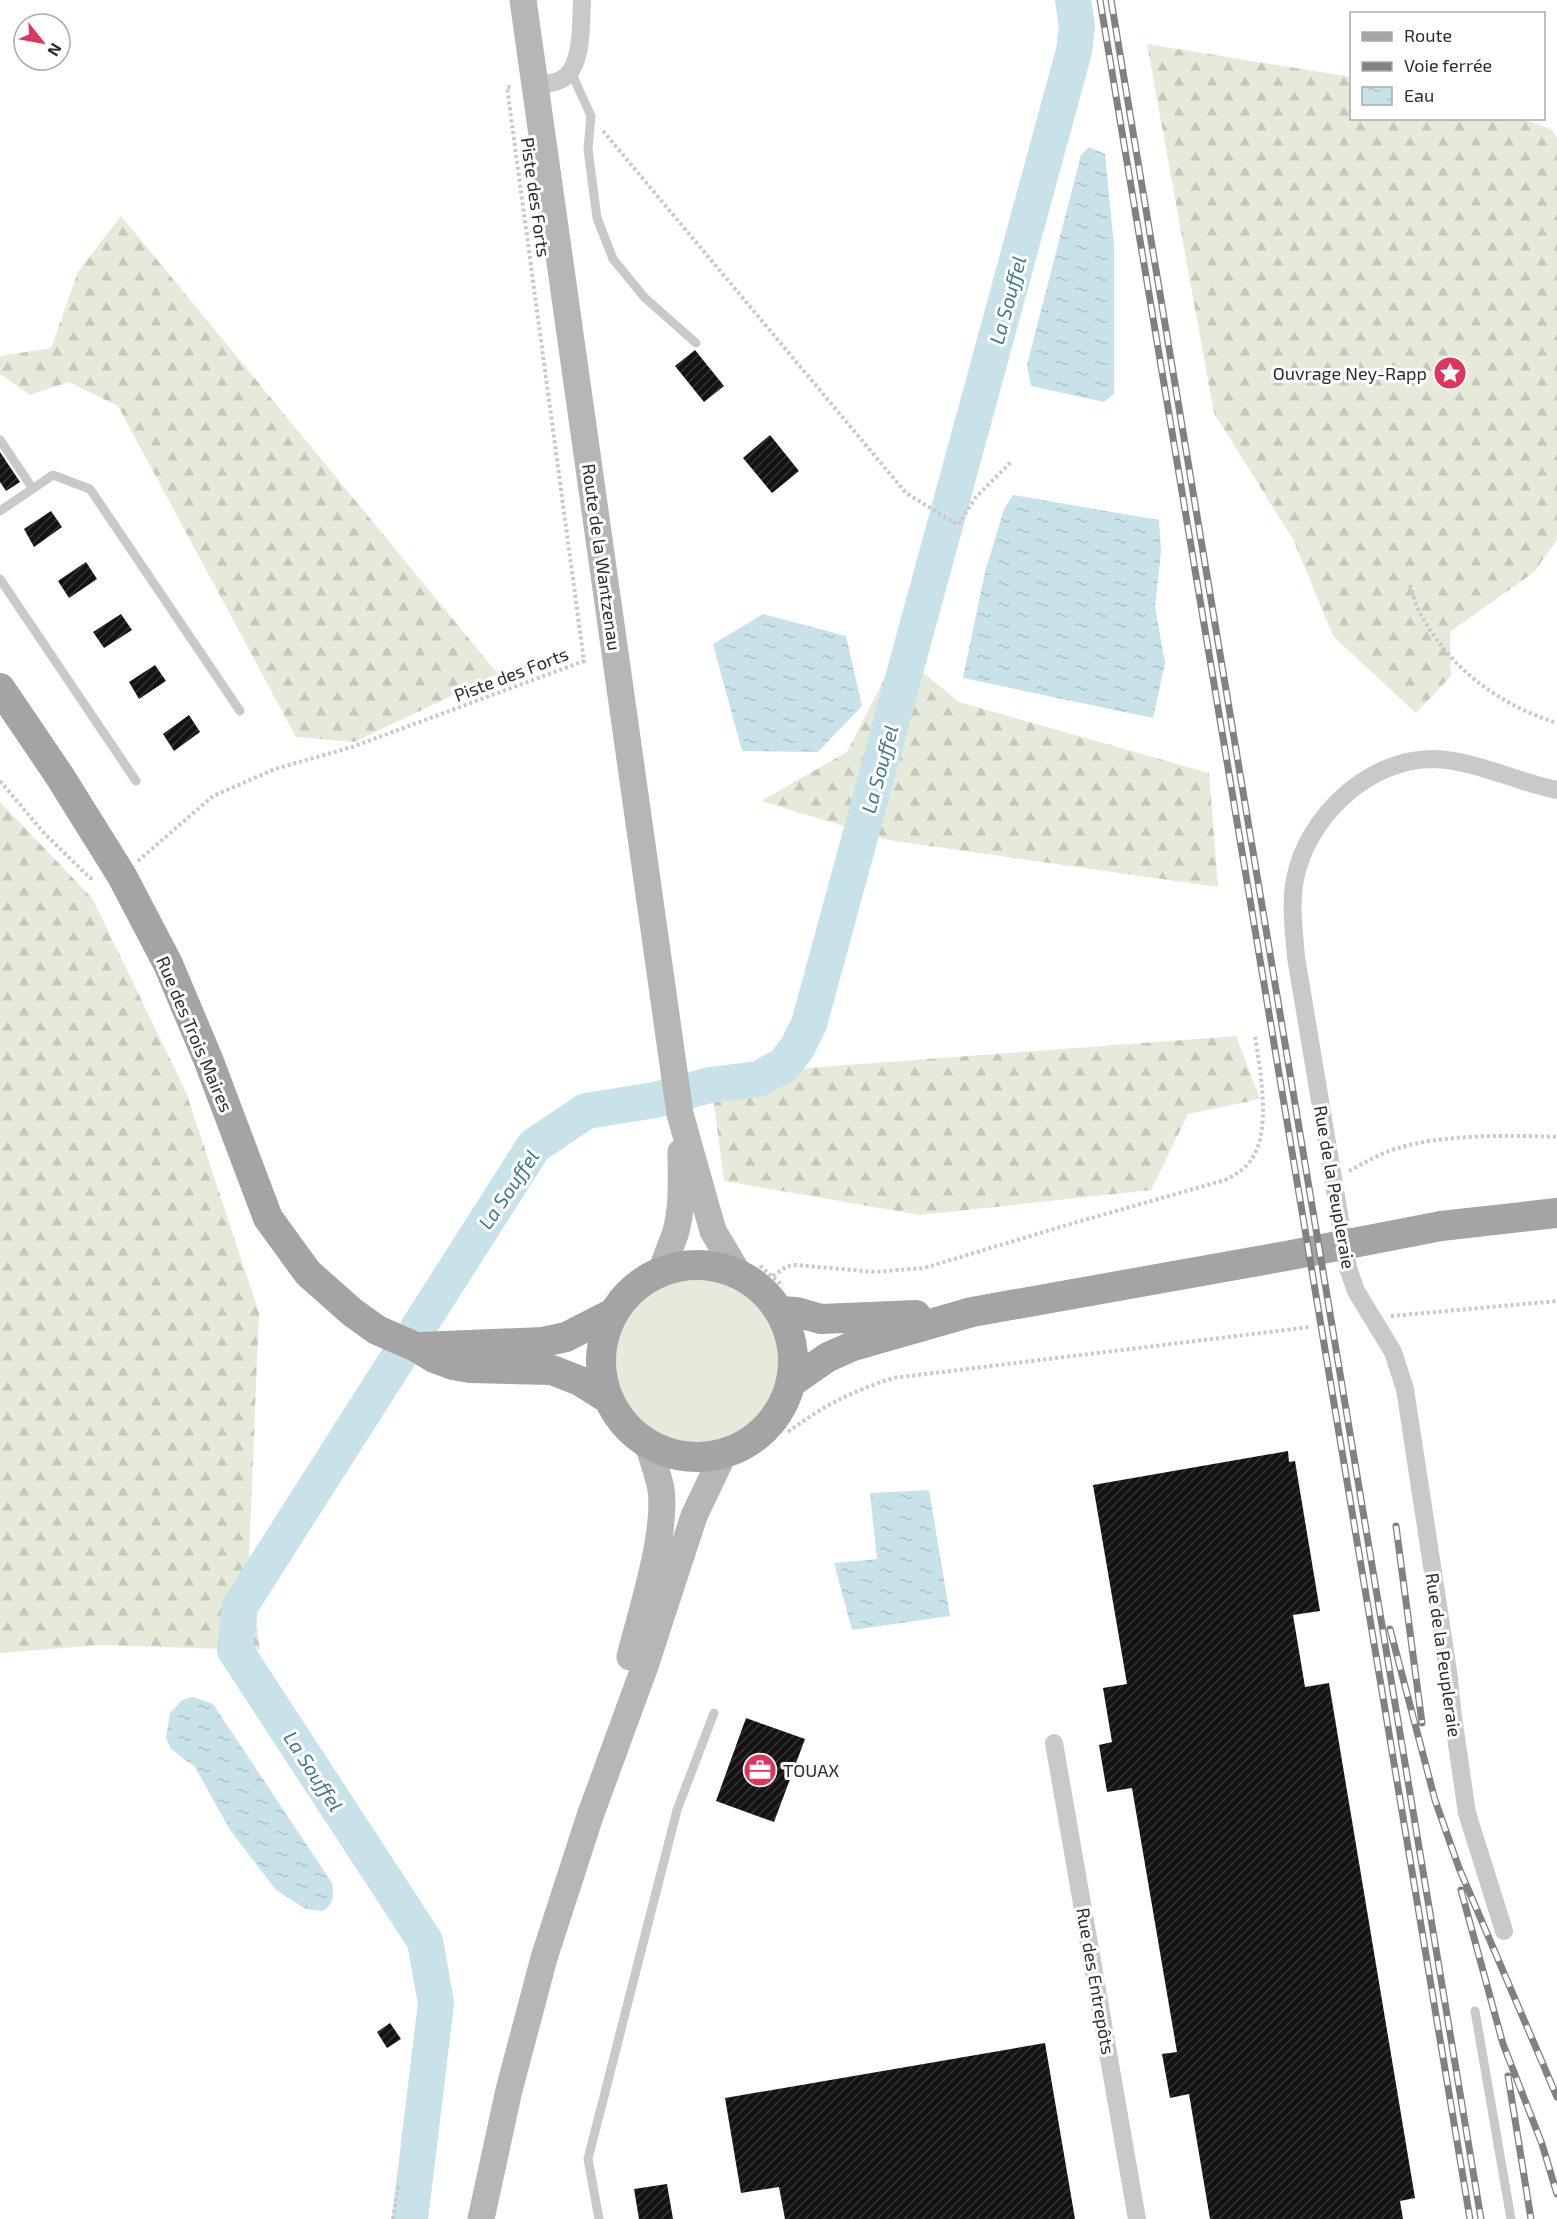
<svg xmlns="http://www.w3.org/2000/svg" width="1557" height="2219" viewBox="0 0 1557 2219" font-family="'Exo 2',sans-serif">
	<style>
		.green { fill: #e5eada }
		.forest { fill: url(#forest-firs) }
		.water { fill: url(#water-ripples) }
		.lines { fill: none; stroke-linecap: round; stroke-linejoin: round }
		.river { stroke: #c7e2e9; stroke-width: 36 }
		.building { fill: url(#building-hatch) }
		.path { stroke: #c9c9c9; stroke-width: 4; stroke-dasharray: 3 3; stroke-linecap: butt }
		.lane { stroke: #c9c9c9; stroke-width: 9 }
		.street { stroke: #c9c9c9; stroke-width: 18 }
		.secondary { stroke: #b6b6b6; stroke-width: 27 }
		.primary { stroke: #a4a4a4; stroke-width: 30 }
		.rail-casing { stroke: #818181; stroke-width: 7 }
		.rail { stroke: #fff; stroke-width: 4.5; stroke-dasharray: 14; stroke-linecap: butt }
		.labels { text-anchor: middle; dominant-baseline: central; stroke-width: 6; stroke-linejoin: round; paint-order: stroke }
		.street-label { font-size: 18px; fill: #2c2c2c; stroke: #fff }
		.poi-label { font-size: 18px; fill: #2c2c2c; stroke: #fff; text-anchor: end }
		.water-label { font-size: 20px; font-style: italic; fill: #3e7a8b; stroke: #fff }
	</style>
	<defs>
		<pattern id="forest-firs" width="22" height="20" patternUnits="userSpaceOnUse" patternTransform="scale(1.5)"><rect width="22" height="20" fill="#e5eada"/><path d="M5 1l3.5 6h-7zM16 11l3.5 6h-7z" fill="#c5c9bb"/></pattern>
		<pattern id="water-ripples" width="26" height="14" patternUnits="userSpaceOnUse" patternTransform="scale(1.5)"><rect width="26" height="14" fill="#c7e2e9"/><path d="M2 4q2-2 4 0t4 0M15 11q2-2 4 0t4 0" fill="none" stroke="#abc2c8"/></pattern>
		<pattern id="building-hatch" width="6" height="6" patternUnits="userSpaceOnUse" patternTransform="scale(1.5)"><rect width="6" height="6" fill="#131313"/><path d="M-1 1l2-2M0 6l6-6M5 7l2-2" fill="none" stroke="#363636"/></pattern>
	</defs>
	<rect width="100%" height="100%" fill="#fff"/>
	<path class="green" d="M611 1360a86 86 0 1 1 172 0a86 86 0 1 1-172 0Z"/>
	<path class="forest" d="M1147 44 1351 77 1352 118 1524 119 1552 130 1557 138V540L1534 572 1450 632 1451 676 1416 713 1333 636 1294 541 1214 413Z
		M121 216 149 250 498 674 354 742 296 737 118 406 69 382 30 395 0 374V356L51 348 78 272Z
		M898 652 959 702 1209 773 1218 887 889 840 761 801 847 752Z
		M0 802 92 898 186 1092 259 1313 249 1555 260 1650 100 1645 0 1653Z
		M1236 1036 1260 1099 1188 1114 1151 1190 920 1215 724 1181 713 1097 808 1068Z"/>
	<path class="water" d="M1089 147 1105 154 1114 246V394L1104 402 1031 386 1027 365 1081 155Z
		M1013 495 1159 520 1161 551 1155 607 1165 663 1153 718 963 678 985 572 1004 509Z
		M763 614 846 636 862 706 818 752 742 751 713 644Z
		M929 1490 950 1616 852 1630 834 1563 877 1559 870 1493Z
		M193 1697 213 1704 332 1883C334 1896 334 1903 323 1911L306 1909 276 1890 230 1830 195 1767 171 1749 166 1738 170 1713 182 1700Z"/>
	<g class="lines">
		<path class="river" d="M418 1328 534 1146 586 1111 655 1100 710 1085 758 1079 784 1065 797 1048 809 1024 1074 51 1077 26 1073 0
			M398 1358 240 1606 235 1650 425 1941 436 2003 410 2219"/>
	</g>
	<path class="building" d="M695 350 724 386 704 402 675 366Z
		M770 435 799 471 772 493 743 458Z
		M0 452 20 482 6 491 0 482Z
		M51 511 62 527 34 547 24 529Z
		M86 562 97 579 69 598 58 581Z
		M121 614 132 630 104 648 93 632Z
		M155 665 166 681 139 699 129 682Z
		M189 715 200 732 174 751 163 734Z
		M1288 1451 1289 1462 1295 1461 1320 1611 1293 1615 1305 1687 1329 1683 1415 2198 1400 2201 1403 2219H1210L1189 2094 1170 2098 1162 2054 1177 2052 1132 1788 1107 1792 1099 1745 1112 1742 1103 1688 1127 1684 1093 1485Z
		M746 1718 805 1739 774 1822 716 1801Z
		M390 2023 401 2039 387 2048 377 2032Z
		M1045 2043 1075 2219H785L779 2187 741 2193 725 2098Z
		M667 2184 673 2219H639L634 2189Z"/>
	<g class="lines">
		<path class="path" d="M603 131 906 493 958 525 976 497 1012 461
			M1410 585C1414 597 1417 610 1424 620 1453 671 1502 706 1557 723
			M0 781 44 833 90 878 95 879
			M138 861 213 796 275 769 352 747 584 661 507 87H513
			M1349 1171C1364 1163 1379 1154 1395 1149 1443 1134 1507 1135 1557 1137
			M760 1266 783 1286
			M773 1276 787 1266 796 1265 875 1272 924 1268 1067 1225 1225 1180C1235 1175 1244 1170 1251 1160 1272 1131 1260 1070 1255 1036
			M1391 1316 1557 1301
			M788 1432C824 1405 851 1392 893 1378L1310 1327
			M393 2219 398 2186"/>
		<path class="lane" d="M571 72 591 116 588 149 597 218 613 259 645 298 696 343
			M0 440 33 489
			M0 511 53 475 90 489 240 711
			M0 579 136 781
			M1475 2011 1511 2219
			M599 2219 588 2159 677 1810 714 1713"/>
		<path class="street" d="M535 85C544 84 554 84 562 79 583 68 581 22 582 0
			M1054 1743 1137 2219
			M1504 1931 1467 1813 1453 1717 1448 1671 1405 1389 1393 1352 1356 1291 1348 1268 1296 957C1294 931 1290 905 1295 879 1307 817 1368 759 1433 759 1475 760 1516 782 1557 790"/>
		<path class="secondary" d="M523 0 680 1114 713 1231 738 1273
			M662 1271C665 1257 672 1245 676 1231 683 1206 681 1178 681 1152
			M630 1657C641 1612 667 1535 661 1489 658 1474 653 1460 648 1445
			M481 2219 509 2090 544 1958 590 1816 645 1666 694 1516 723 1455"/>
		<path class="primary" d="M0 688 59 775 122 876 168 964 208 1059 268 1218 308 1273 352 1312 377 1330 416 1347 434 1358 453 1365 470 1368 552 1370 580 1381 607 1398
			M601 1361a96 96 0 1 1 192 0a96 96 0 1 1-192 0Z
			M780 1311 796 1312 821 1319 916 1315
			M421 1347 543 1342 566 1337 613 1313
			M792 1382 828 1357 853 1346 972 1312 1286 1256 1441 1226 1557 1213"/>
		<g class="rail-casing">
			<path id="rail" d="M1100 0 1470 2219
				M1111 0 1481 2219
				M1396 1526 1422 1723
				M1390 1629 1435 1800 1459 1868 1557 2097
				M1461 1890 1503 2044 1542 2144 1557 2194
				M1508 2076 1531 2219"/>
		</g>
		<use href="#rail" class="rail"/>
	</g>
	<defs>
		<g id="sight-disc" transform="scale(1.725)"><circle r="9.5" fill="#de345e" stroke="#fff"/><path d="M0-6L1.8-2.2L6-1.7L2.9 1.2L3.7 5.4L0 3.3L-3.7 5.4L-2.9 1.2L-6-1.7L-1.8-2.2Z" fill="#fff"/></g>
		<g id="office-disc" transform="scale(1.725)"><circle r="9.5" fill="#de345e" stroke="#fff"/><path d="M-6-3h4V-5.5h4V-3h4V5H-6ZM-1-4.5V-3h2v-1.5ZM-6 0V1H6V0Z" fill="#fff"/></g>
	</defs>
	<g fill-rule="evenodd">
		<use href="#sight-disc" x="1450" y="373"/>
		<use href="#office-disc" x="760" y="1770"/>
	</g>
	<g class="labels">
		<g class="street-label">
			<text transform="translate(536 197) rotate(82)">Piste des Forts</text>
			<text transform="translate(602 557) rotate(82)">Route de la Wantzenau</text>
			<text transform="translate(511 674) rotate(-21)">Piste des Forts</text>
			<text transform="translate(195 1034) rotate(67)">Rue des Trois Maires</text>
			<text transform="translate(1335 1187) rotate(80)">Rue de la Peupleraie</text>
			<text transform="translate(1444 1655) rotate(82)">Rue de la Peupleraie</text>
			<text transform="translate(1096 1981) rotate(80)">Rue des Entrepôts</text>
		</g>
		<g class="poi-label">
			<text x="1427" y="373">Ouvrage Ney-Rapp</text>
			<text x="783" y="1770" text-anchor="start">TOUAX</text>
		</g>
		<g class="water-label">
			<text transform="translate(1007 300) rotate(-75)">La Souffel</text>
			<text transform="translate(879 769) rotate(-75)">La Souffel</text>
			<text transform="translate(508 1189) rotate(-56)">La Souffel</text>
			<text transform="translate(314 1771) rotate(57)">La Souffel</text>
		</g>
	</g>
	<rect x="1350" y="12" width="195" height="108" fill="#ffffff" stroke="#ababab" stroke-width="1.5"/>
	<rect x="1362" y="32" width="30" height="9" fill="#a4a4a4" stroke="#ababab" stroke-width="1.5"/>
	<text x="1404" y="42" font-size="18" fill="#2c2c2c">Route</text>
	<rect x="1362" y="62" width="30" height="9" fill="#818181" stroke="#ababab" stroke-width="1.5"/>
	<text x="1404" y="72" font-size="18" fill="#2c2c2c">Voie ferrée</text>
	<rect x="1362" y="87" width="30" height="18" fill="url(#water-ripples)" stroke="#ababab" stroke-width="1.5"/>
	<text x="1404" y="102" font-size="18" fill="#2c2c2c">Eau</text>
	<g transform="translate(42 42) rotate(121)"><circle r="28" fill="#ffffff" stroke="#ababab" stroke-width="1.5"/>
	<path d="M0-4.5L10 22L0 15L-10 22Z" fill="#de345e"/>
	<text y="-9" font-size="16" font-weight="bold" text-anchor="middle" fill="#2c2c2c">N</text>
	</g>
</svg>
